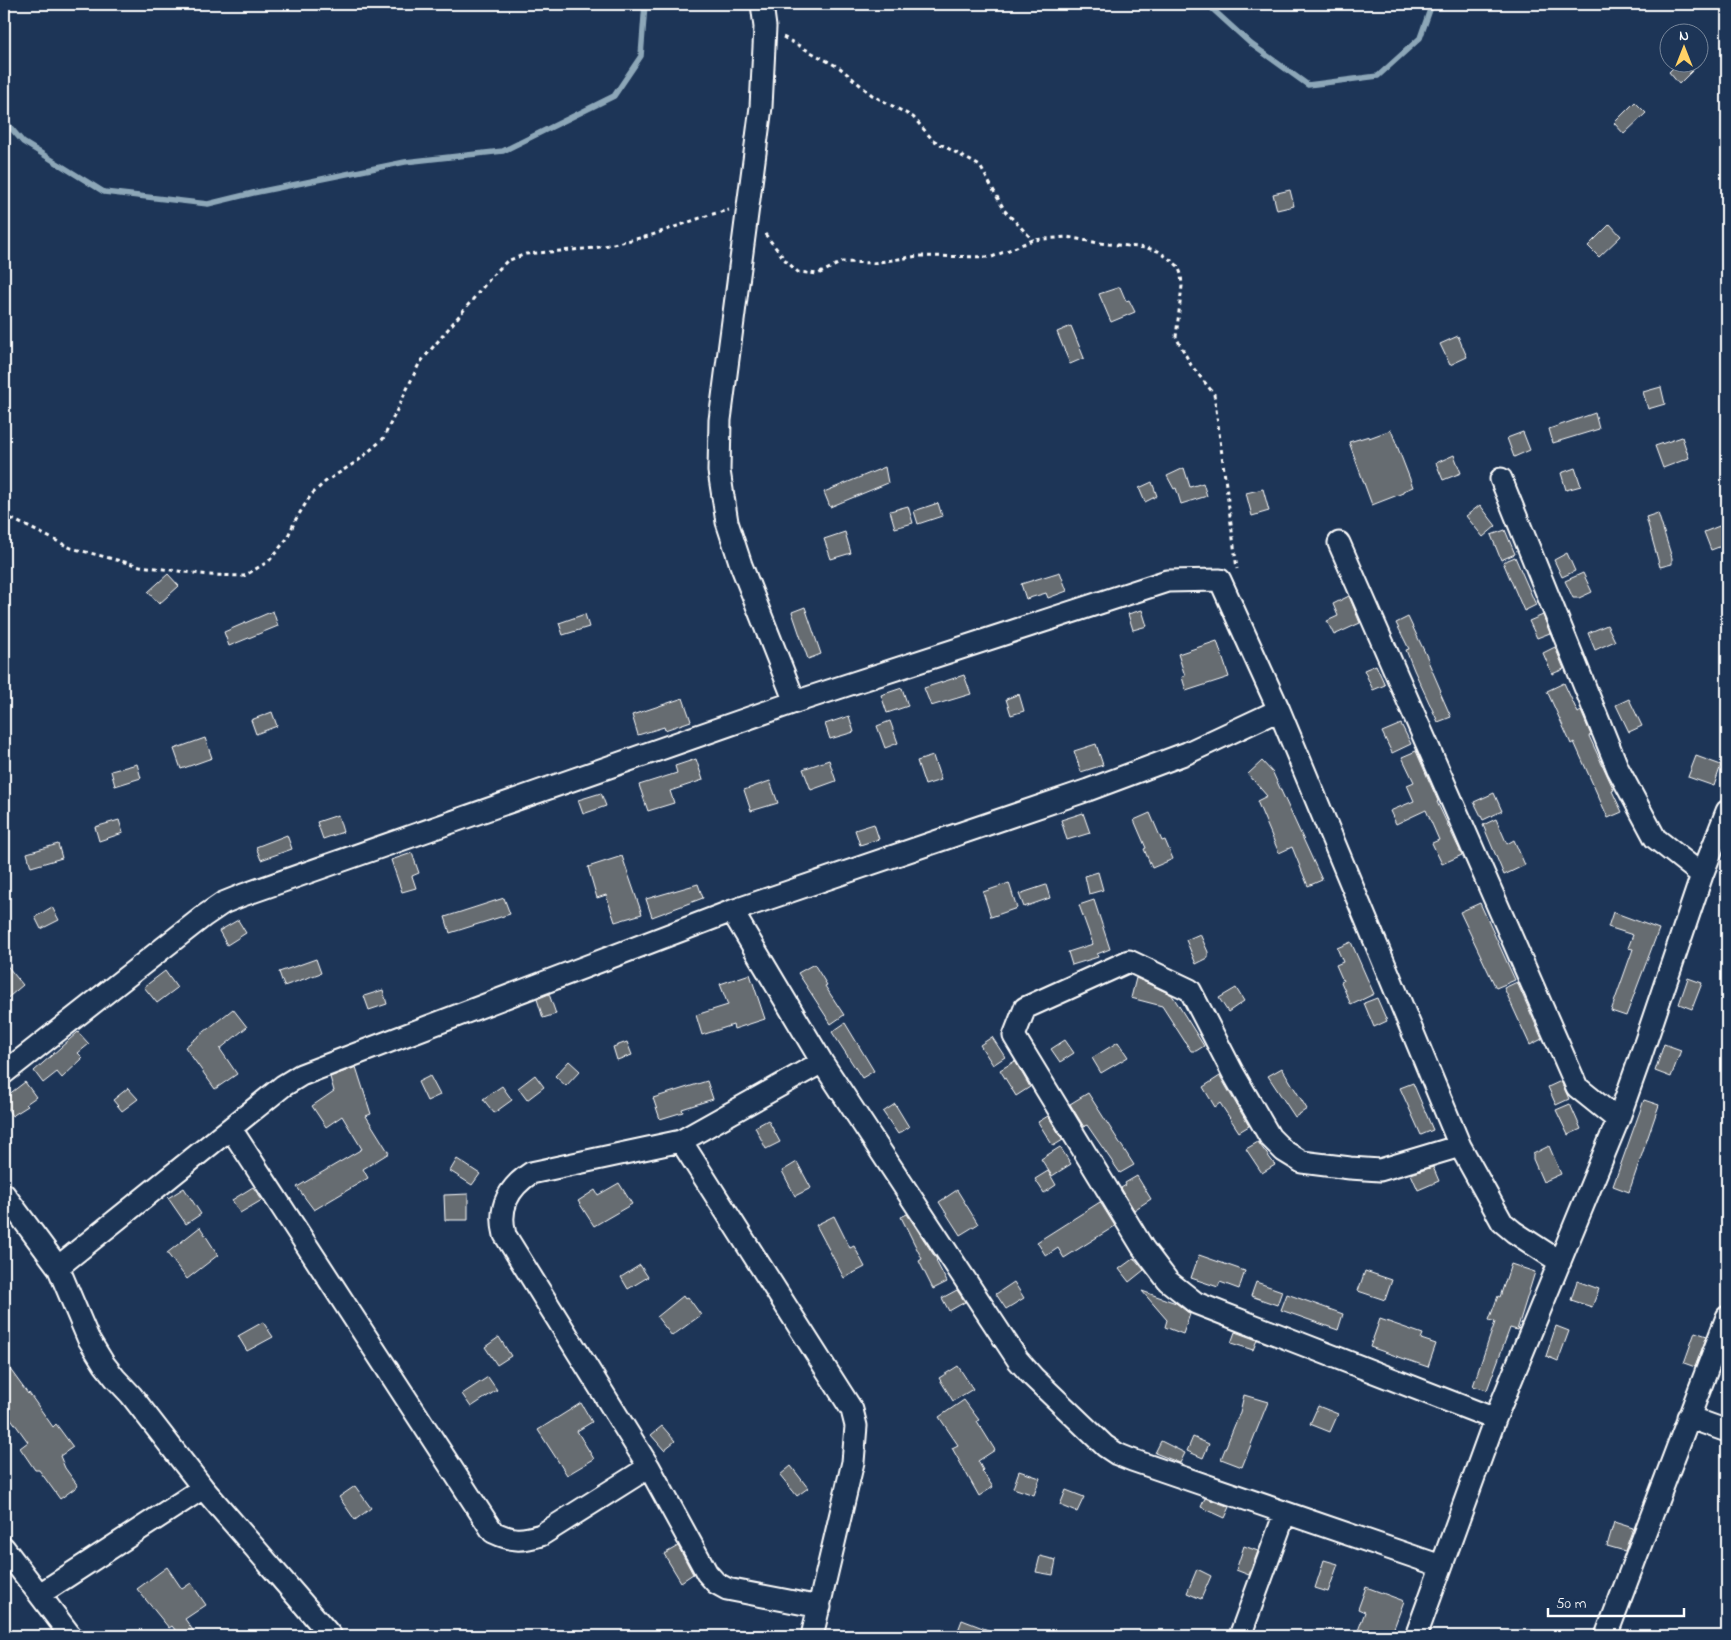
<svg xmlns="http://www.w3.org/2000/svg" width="1731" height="1640" viewBox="0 0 1731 1640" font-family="'Indie Flower',sans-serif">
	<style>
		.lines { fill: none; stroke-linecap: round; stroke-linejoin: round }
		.stream { stroke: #8da7b8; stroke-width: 5.5 }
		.building { fill: #666c71; stroke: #fff }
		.minor-casing { stroke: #fff; stroke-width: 25 }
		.path { stroke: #fff; stroke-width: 3; stroke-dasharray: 4 4; stroke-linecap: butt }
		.minor { stroke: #1d3557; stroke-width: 21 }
	</style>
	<rect width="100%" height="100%" fill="#1d3557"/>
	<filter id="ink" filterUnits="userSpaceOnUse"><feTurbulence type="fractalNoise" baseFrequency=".02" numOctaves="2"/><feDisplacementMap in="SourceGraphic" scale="10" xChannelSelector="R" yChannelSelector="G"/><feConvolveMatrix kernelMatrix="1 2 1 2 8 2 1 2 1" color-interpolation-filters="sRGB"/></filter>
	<g filter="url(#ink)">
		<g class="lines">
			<path class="stream" d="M1207 4 1251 44 1308 85 1378 76 1420 38 1432 4
				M4 120 23 142 104 192 208 204 253 193 405 162 503 151 614 96 641 56 645 4"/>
		</g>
		<path class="building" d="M1679 62H1701L1679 84 1669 72Z
			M1635 102 1646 113 1624 134 1614 123Z
			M1290 190 1294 206 1277 210 1273 194Z
			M1610 224 1621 236 1599 257 1588 246Z
			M1120 287 1126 301 1129 300 1135 312 1111 322 1099 294Z
			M1071 326 1084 358 1070 364 1057 332Z
			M1458 336 1467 357 1450 365 1440 344Z
			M1661 387 1665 404 1648 409 1643 392Z
			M1595 413 1599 429 1553 443 1549 429Z
			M1391 430 1413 487 1403 491V493L1372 505 1349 442 1369 436V438Z
			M1523 432 1530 450 1514 457 1507 438Z
			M1682 437 1689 458 1663 468 1655 446Z
			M1454 455 1461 473 1443 480 1436 463Z
			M885 467 888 483 830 507 824 492Z
			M1184 468 1190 487 1203 483 1207 496 1181 504 1176 488 1174 489 1167 476Z
			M1575 468 1581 486 1566 490 1561 473Z
			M1152 482 1157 496 1145 502 1139 488Z
			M1263 489 1269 511 1252 516 1246 493Z
			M938 503 942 516 918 524 914 511Z
			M1480 505 1496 526 1483 537 1466 516Z
			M908 506 913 523 895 528 890 511Z
			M1658 513 1672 558V564L1660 567 1646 517Z
			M1727 523V544L1711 550 1704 532Z
			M1505 530 1515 554 1501 560 1491 535Z
			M845 532 851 553 831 559 824 539Z
			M1567 553 1575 571 1562 577 1554 560Z
			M1515 557 1536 605 1524 611 1503 562Z
			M1060 572 1067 591 1048 598 1046 593 1026 599 1021 584Z
			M1583 573 1592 592 1579 598H1573L1565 581Z
			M168 574 179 586 159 604 148 592Z
			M1349 596 1360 623 1334 635 1327 621 1338 616 1333 604Z
			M805 607 821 654 808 659 792 612Z
			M1142 610 1147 626 1133 630 1128 614Z
			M273 611 278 626 229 646 224 632Z
			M585 614 589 627 563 635 559 623Z
			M1543 615 1550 633 1537 638 1529 621Z
			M1408 617 1429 661H1428L1441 691 1440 692 1451 717 1438 722 1414 670 1406 650 1409 649 1396 623Z
			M1607 625 1615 641 1595 650 1588 633Z
			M1217 641 1229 677 1186 691 1182 677 1185 676 1178 654Z
			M1555 647 1564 669 1552 674 1543 653Z
			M1376 665 1385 685 1373 690 1364 670Z
			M964 675 971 694 931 706 924 688Z
			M1564 683 1578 713 1581 711 1583 716 1591 735 1589 736 1614 790 1612 791 1622 812 1608 818 1574 742 1571 744 1547 691Z
			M902 688 908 706 887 713 881 695Z
			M1019 694 1024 711 1011 715 1006 699Z
			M683 698 691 721 665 730 664 727 638 735 632 715Z
			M1629 699 1642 726 1629 732 1616 705Z
			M272 712 277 726 256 734 251 720Z
			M849 716 854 732 830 739 825 724Z
			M890 721 898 743 885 748 877 726Z
			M1401 724 1411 744 1392 753 1382 732Z
			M205 738 212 758 181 769 174 749Z
			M1096 744 1103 765 1081 772 1074 751Z
			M1416 751 1438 801 1437 802 1462 855 1442 864 1432 843 1439 840 1426 810 1396 824 1390 811 1414 801 1407 785 1414 782 1402 757Z
			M933 756 941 780 925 785 917 761Z
			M1696 756 1721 765 1714 786 1688 777Z
			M696 759 703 780 670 791 674 803 648 811 639 785 677 773 675 766Z
			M829 760 836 781 811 790 803 769Z
			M1262 761 1273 773 1322 880 1308 886 1292 847 1279 853 1257 801 1267 796 1248 774Z
			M137 764 141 778 115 786 111 771Z
			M770 781 778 803 751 811 744 790Z
			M601 793 606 806 583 814 578 800Z
			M1494 793 1502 811 1483 820 1474 802Z
			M1083 813 1090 833 1067 840 1061 820Z
			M1150 813 1162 841 1165 840 1173 859 1152 868 1144 849 1146 848 1134 820Z
			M338 815 343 832 323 839 317 822Z
			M1496 819 1507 844 1514 840 1525 865 1504 875 1483 825Z
			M119 820 123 833 99 841 95 827Z
			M874 824 879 839 860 845 855 830Z
			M287 835 292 849 261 860 256 847Z
			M58 844 62 858 31 867 27 853Z
			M412 853 419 873 412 876 416 888 402 892 391 860Z
			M622 856 642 914 615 922 606 895 597 898 588 867Z
			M1098 872 1103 890 1089 894 1085 876Z
			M1009 883 1017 908 991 917 983 892Z
			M698 884 703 898 652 917 646 899Z
			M1046 885 1050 898 1024 907 1019 894Z
			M504 898 510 914 450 933 445 917Z
			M1094 900 1110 949 1097 954 1098 957 1072 965 1068 952 1093 944 1079 905Z
			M1480 903 1515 980 1496 988 1460 912Z
			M52 907 59 920 41 929 35 917Z
			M1613 912 1659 929 1626 1016 1611 1011 1633 949 1628 948 1633 935 1608 927Z
			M238 920 246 933 227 945 219 931Z
			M1200 934 1208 952V958L1196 964 1186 940Z
			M1351 942 1374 994 1351 1005 1341 982 1343 981 1336 965 1343 962 1337 948Z
			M316 959 321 973 284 986 279 972Z
			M4 962 23 985 4 1001Z
			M814 964 827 985 825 986 844 1015 831 1024 798 973Z
			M165 971 177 988 157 1003 144 987Z
			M750 974 765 1019 734 1029 733 1025 702 1035 696 1015 728 1005 720 984Z
			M1136 978 1172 995 1204 1046 1196 1051H1191L1162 1006 1131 998Z
			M1688 978 1702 983 1692 1009 1679 1004Z
			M1517 982 1542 1039 1530 1045 1504 988Z
			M1236 988 1244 1001 1228 1012 1219 998Z
			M383 990 387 1004 369 1010 364 996Z
			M549 994 556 1014 543 1018 537 999Z
			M1377 998 1387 1021 1374 1027 1364 1003Z
			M233 1009 247 1027 220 1049 237 1074 215 1089 185 1047Z
			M845 1023 874 1071 862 1078 832 1032Z
			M78 1032 89 1044 78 1053 83 1058 62 1078 57 1072 43 1083 34 1071Z
			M992 1037 1005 1057 993 1065 980 1045Z
			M1065 1040 1074 1053 1060 1062 1051 1049Z
			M627 1042 632 1055 617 1060 613 1047Z
			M1118 1042 1128 1057 1101 1073 1092 1058Z
			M1664 1044 1681 1050 1671 1077 1655 1071Z
			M569 1061 580 1071 566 1086 555 1076Z
			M1015 1061 1030 1087 1016 1096 1000 1070Z
			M356 1067 371 1114 366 1116 389 1153 363 1169 368 1178 314 1210 297 1187 362 1149 342 1116 326 1127 312 1106 334 1091 330 1077Z
			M1282 1068 1307 1109 1295 1117 1268 1076Z
			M535 1075 544 1087 527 1100 518 1088Z
			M430 1076 440 1095 427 1101 418 1082Z
			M1220 1076 1249 1126 1239 1132 1220 1103 1215 1107 1203 1087Z
			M707 1081 713 1099 682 1109 683 1112 660 1119 653 1098Z
			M1561 1081 1569 1099 1556 1105 1548 1087Z
			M25 1082 36 1097 26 1104 28 1106 12 1116 4 1103V1098Z
			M1413 1083 1433 1130 1421 1135 1400 1088Z
			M502 1086 512 1100 494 1113 483 1099Z
			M128 1088 138 1099 122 1111 113 1100Z
			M1088 1093 1134 1165 1120 1173 1087 1125 1084 1127 1070 1104Z
			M1644 1100 1659 1105 1629 1192 1613 1186Z
			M895 1104 909 1127 898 1134 883 1112Z
			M1570 1104 1581 1129 1568 1135 1556 1110Z
			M1048 1116 1063 1140 1053 1146 1038 1122Z
			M768 1120 780 1142 766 1149 755 1127Z
			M1258 1142 1275 1165 1262 1173 1246 1149Z
			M1549 1146 1561 1174 1543 1182 1533 1159V1154Z
			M1060 1147 1071 1164 1052 1176 1041 1159Z
			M457 1159 480 1174 472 1185 450 1171Z
			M797 1162 811 1188 795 1196 782 1171Z
			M1433 1167 1439 1181 1418 1190 1411 1174Z
			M1048 1171 1056 1185 1044 1193 1035 1179Z
			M1137 1176 1151 1199 1134 1210 1121 1188 1126 1185 1125 1183Z
			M619 1183 632 1204 594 1226 578 1201 595 1190 598 1195Z
			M253 1187 262 1200 240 1213 232 1200Z
			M184 1188 201 1214 186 1224 168 1198Z
			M957 1190 978 1224 960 1235 939 1202Z
			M468 1194V1220H445L444 1195Z
			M1100 1202 1115 1226 1064 1258 1058 1248 1046 1256 1037 1242Z
			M907 1214 937 1260 936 1261 947 1282 933 1289 919 1261 922 1259 901 1217Z
			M834 1216 850 1248 854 1246 865 1267 844 1278 816 1225Z
			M200 1227 218 1255 187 1279 167 1253Z
			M1199 1255 1245 1271 1239 1289 1220 1282 1218 1287 1191 1278Z
			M1134 1258 1144 1270 1129 1282 1119 1269Z
			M1511 1264 1535 1272 1517 1330 1510 1328 1487 1390 1473 1386 1495 1322 1489 1320 1498 1296 1500 1297Z
			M640 1265 648 1277 628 1289 621 1277Z
			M1365 1271 1392 1280 1385 1300 1358 1291Z
			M1577 1281 1599 1289 1592 1307 1571 1300Z
			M1014 1282 1024 1298 1006 1309 996 1294Z
			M1256 1282 1282 1291 1277 1305 1251 1296Z
			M957 1290 965 1302 949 1311 942 1298Z
			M1142 1291 1176 1303 1190 1314 1183 1334 1165 1327 1167 1320Z
			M1287 1294 1343 1314 1338 1330 1281 1310Z
			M683 1296 685 1299 688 1297 701 1315 672 1336 657 1317Z
			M1380 1319 1423 1334 1421 1339 1436 1344 1428 1367 1370 1347Z
			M263 1322 273 1337 247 1351 238 1336Z
			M1556 1326 1569 1331 1558 1361 1546 1356Z
			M1235 1332 1257 1340 1253 1350 1231 1343Z
			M1695 1332 1707 1336 1695 1367 1684 1363Z
			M499 1337 511 1356 497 1365 485 1347Z
			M4 1361 28 1394 29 1393 53 1427 56 1424 73 1447 60 1456 65 1468 78 1486 60 1499 39 1470H35L20 1448 28 1442 4 1409Z
			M958 1366 973 1389 953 1401 939 1378Z
			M488 1377 497 1390 471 1407 462 1394Z
			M1244 1395 1268 1402 1242 1467 1221 1459 1240 1412Z
			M964 1400 979 1420 977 1421 995 1450 978 1461 983 1470 982 1471 993 1487 979 1496 952 1448 958 1445 939 1417Z
			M581 1403 592 1422 577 1431 594 1459 567 1475 538 1430Z
			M1318 1406 1338 1414 1330 1432 1310 1424Z
			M662 1426 675 1441 664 1450 651 1435Z
			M1193 1437 1209 1444 1203 1458 1187 1451Z
			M1161 1441 1185 1453 1180 1463 1155 1453Z
			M791 1466 808 1488 797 1496 780 1475Z
			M1019 1471 1040 1478 1034 1495 1013 1488Z
			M355 1486 371 1508 355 1520 339 1497Z
			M1066 1490 1084 1497 1077 1512 1060 1505Z
			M1205 1498 1230 1507 1225 1518 1201 1507Z
			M1614 1522 1633 1528 1625 1551 1607 1546Z
			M678 1546 693 1574 681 1582 664 1554Z
			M1244 1546 1258 1551 1249 1575 1236 1570Z
			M1040 1556 1056 1560 1053 1575 1036 1572Z
			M1324 1560 1338 1564 1328 1592 1315 1588Z
			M167 1567 182 1589 191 1583 206 1605 185 1619 197 1636H180L172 1626 169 1628 137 1589Z
			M1197 1569 1211 1576 1201 1599 1187 1593Z
			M1366 1587 1404 1601 1391 1636H1356L1365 1612 1358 1609Z
			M962 1620 1001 1635V1636H956Z"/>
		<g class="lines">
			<g class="minor-casing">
				<path id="minor" d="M762 4 765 27 761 107 720 420 719 471 727 522 741 565 795 702
					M1501 479 1618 769 1655 838 1702 875
					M1339 543 1577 1087 1618 1120
					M732 911 822 1062 1018 1360 1033 1377 1105 1446 1117 1454 1132 1460 1441 1566
					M4 1073 204 916 223 903 243 895 795 702 1167 581 1220 580 1279 710 1460 1146 1502 1222 1514 1232 1560 1262
					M231 1129 493 1532C512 1541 521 1541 541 1535L649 1467
					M681 1141 852 1410 856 1426 853 1462 812 1636
					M1460 1146 1380 1170 1350 1168 1302 1162 1284 1151 1270 1137 1233 1073 1190 990 1129 961 1025 1008 1014 1036 1143 1248 1168 1281 1196 1303 1495 1419
					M4 1194 58 1267 88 1338 104 1364 115 1378 131 1395 203 1488 331 1636
					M58 1267 283 1086 301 1075 732 911 1088 790 1187 753 1279 710
					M1688 1417 1727 1431
					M4 1548 71 1636
					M40 1594 203 1488
					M820 1607 727 1589 716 1583 707 1573 649 1467 505 1235C498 1208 508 1188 531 1173L681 1141 822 1062
					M1240 1636 1285 1513
					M1416 1636 1495 1419 1618 1120 1639 1061 1702 875 1727 811
					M1606 1636 1727 1317"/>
			</g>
			<path class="path" d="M783 37 840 68 872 95 913 117 933 140 980 166 1005 211 1033 240
				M765 234 786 261 798 272 818 274 842 262 873 263 918 256 992 257 1033 240 1067 237 1099 243 1147 248 1158 251 1168 258 1178 266 1181 274 1182 286 1176 337 1191 365 1214 394 1237 569
				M4 515 71 548 140 566 209 575 244 576 269 561 286 540 296 519 311 495 325 482 359 460 383 439 419 364 493 275 507 261 526 254 595 248 649 236 709 215 729 210"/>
			<use href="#minor" class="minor"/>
		</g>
	</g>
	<rect width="1731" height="1640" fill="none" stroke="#1d3557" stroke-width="20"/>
	<rect x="10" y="10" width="1711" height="1620" fill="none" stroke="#fff" stroke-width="2" filter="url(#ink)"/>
	<g transform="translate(1684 48)"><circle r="24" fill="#1d3557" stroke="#77869a"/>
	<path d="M0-4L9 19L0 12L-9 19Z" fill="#ffd166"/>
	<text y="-8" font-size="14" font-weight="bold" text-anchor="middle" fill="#ffffff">N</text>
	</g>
	<path d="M1548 1608v8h136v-8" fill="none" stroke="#ffffff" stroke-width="2.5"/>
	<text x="1556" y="1608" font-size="15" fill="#ffffff" stroke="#1d3557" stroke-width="4" paint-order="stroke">50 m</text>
</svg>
